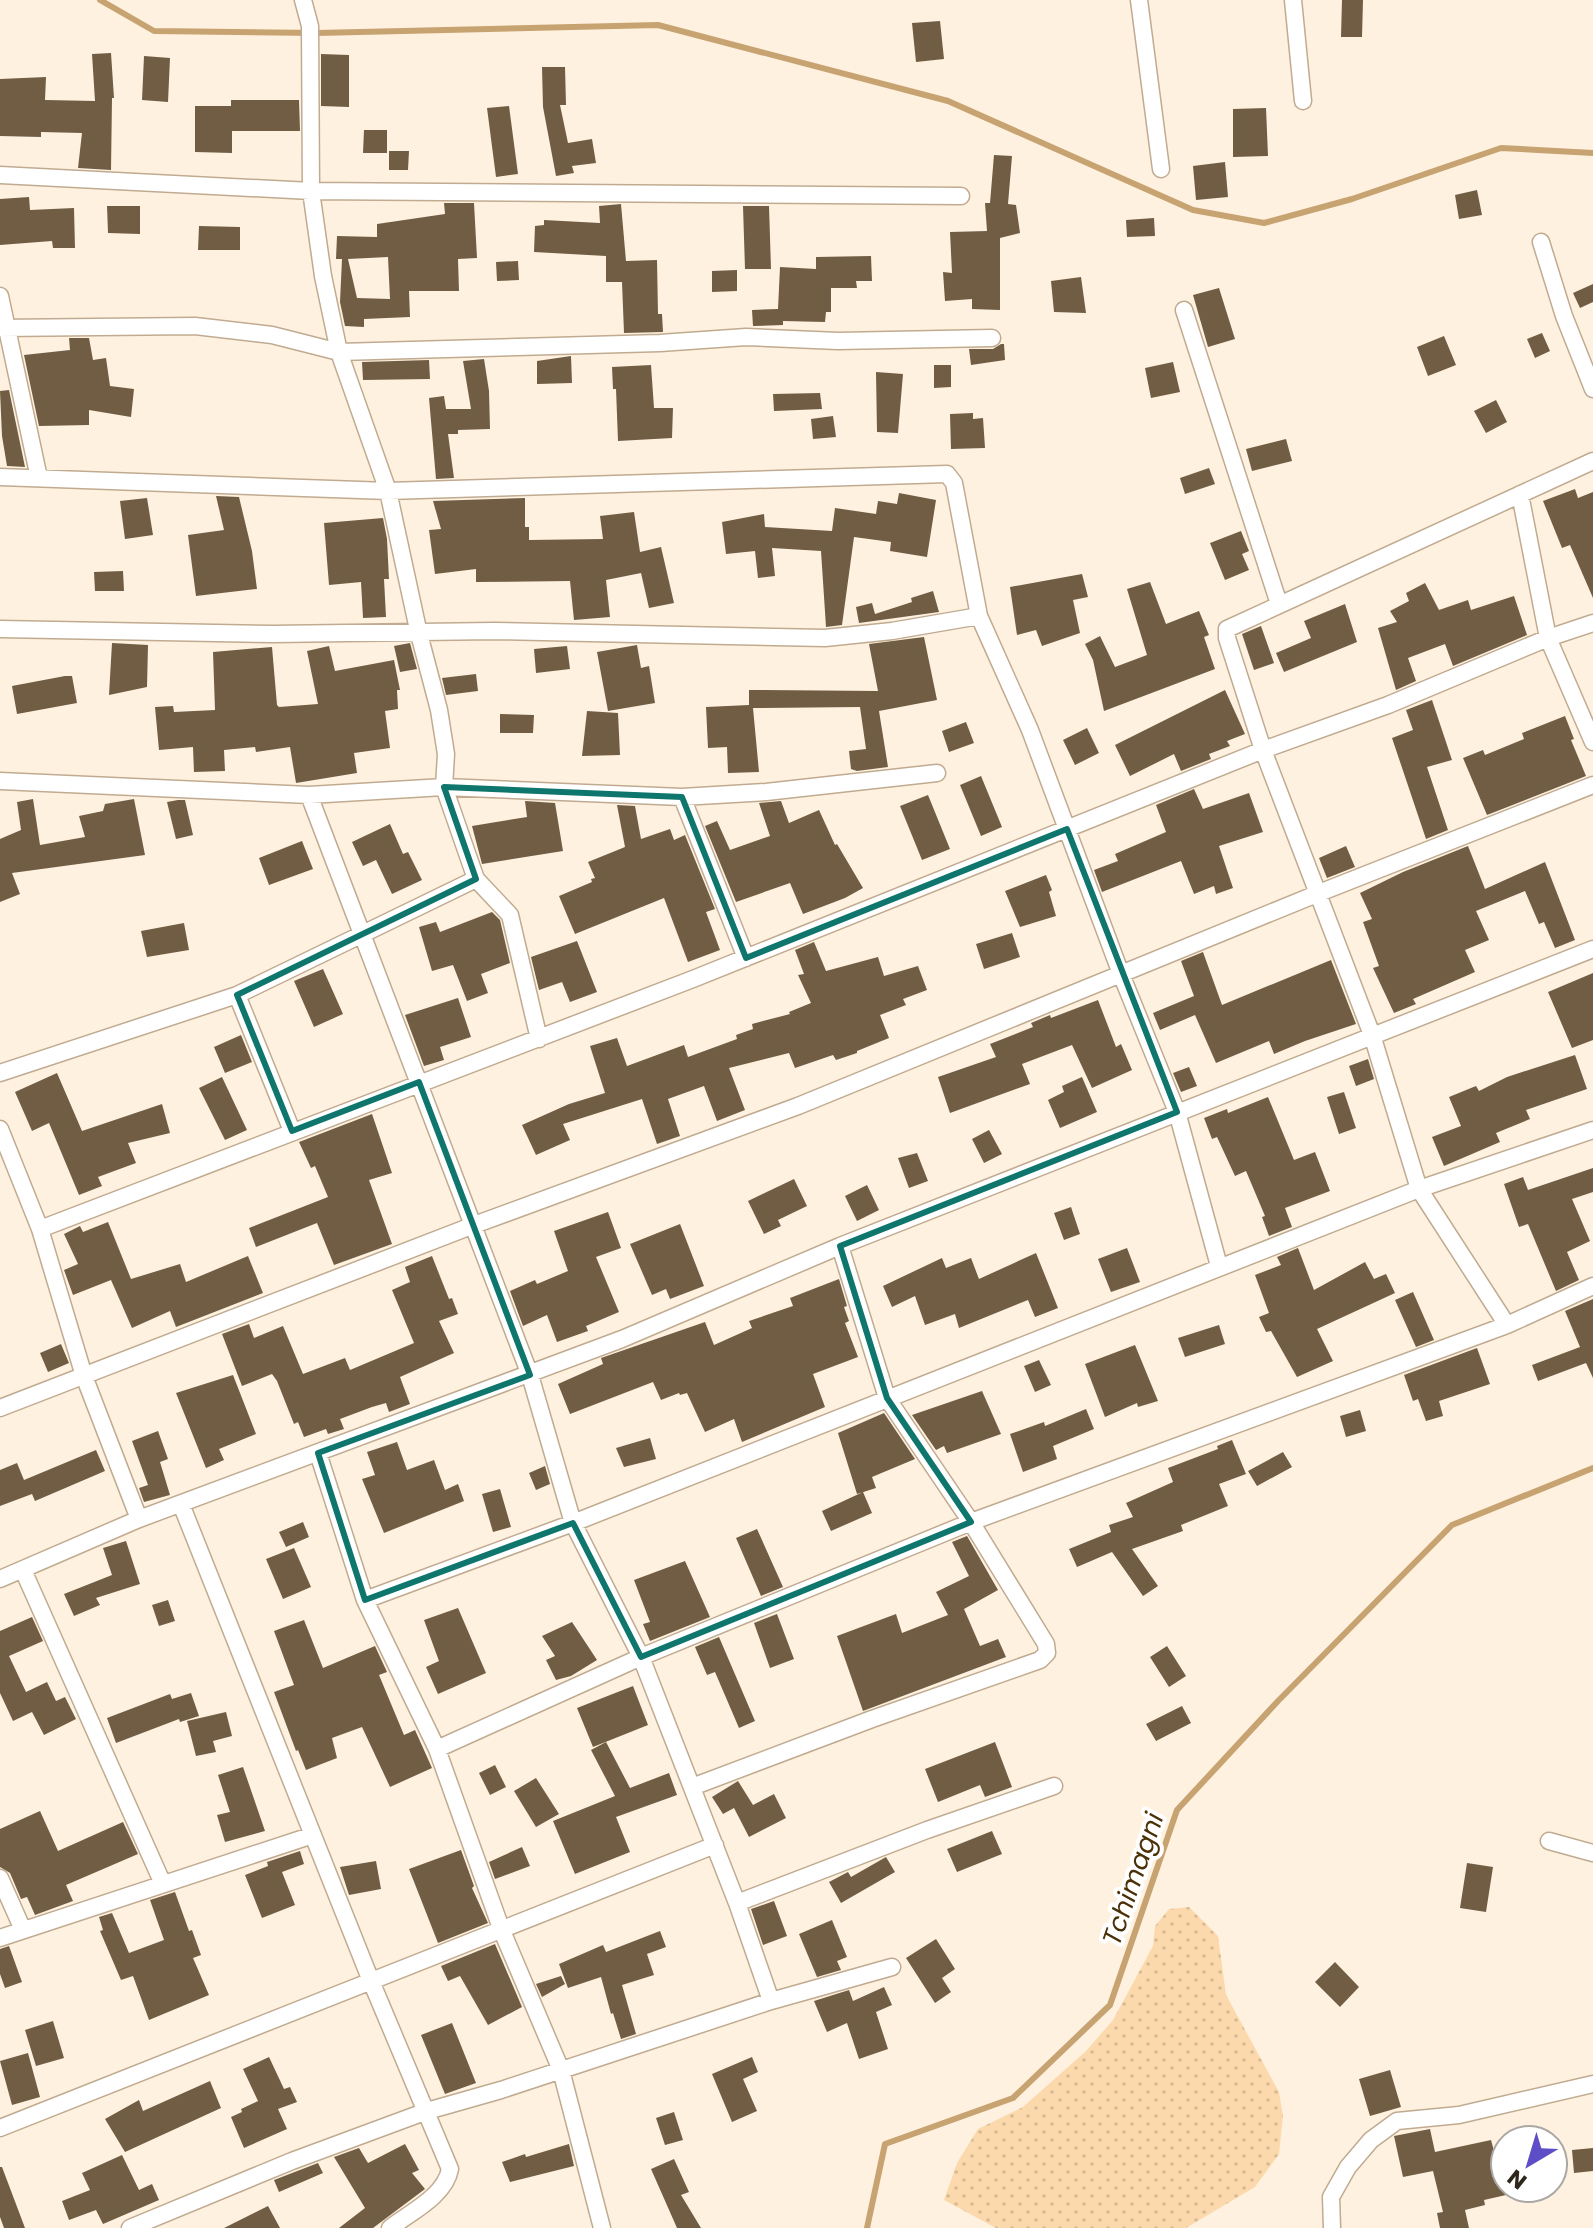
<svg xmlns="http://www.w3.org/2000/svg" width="1593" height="2228" viewBox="0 0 1593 2228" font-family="Poppins,sans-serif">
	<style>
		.grass { fill: url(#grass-dots) }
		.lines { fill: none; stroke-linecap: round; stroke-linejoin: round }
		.stream { stroke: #c8a372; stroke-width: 6 }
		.building { fill: #705d44; fill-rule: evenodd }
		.street-casing { stroke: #c0ab90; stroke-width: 19 }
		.street { stroke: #fff; stroke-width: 16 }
		.marked { fill: none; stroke: #0f766e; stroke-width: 6; stroke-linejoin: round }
		.labels { text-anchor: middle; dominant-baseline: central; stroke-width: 8; stroke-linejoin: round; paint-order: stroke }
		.water-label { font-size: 26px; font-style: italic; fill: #4b3108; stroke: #fff }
	</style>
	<defs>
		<pattern id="grass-dots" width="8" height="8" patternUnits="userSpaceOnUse" patternTransform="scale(2)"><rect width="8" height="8" fill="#fcd9ac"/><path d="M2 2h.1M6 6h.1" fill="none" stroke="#d8ba93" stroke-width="1.8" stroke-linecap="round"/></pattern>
	</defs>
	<rect width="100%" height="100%" fill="#fff1e0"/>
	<path class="grass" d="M1189 1907 1218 1936 1226 1995 1279 2092 1283 2116 1279 2154 1255 2187 1186 2228H996L944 2200 957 2163 978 2129 1023 2107 1086 2051 1113 2020 1153 1946 1155 1926 1169 1909Z"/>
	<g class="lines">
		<path class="stream" d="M100 0 154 31 317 33 658 25 948 101 1193 210 1264 223 1352 199 1501 148 1593 153
			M867 2228 885 2144 1013 2098 1110 2005 1177 1810 1278 1701 1452 1525 1593 1468"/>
	</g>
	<path class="building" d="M1342 0H1363L1362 37H1341Z
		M940 21 944 59 916 62 912 23Z
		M111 53 114 98H112L111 170 78 168 82 133 41 132V137L0 136V79L46 77 45 100 95 101 92 54Z
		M321 54 349 55V107L321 106Z
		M144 56 170 58 168 102 142 100Z
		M542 67H565L566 105H560L568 143 592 139 596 163 572 166 574 173 556 176 543 107Z
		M231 100H299L300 131H232V153L195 152V106H231Z
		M509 106 518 174 496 177 487 108Z
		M1266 108 1268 156 1233 157V109Z
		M364 130H387V153H363Z
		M389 151H409L408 170H389Z
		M994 155 1012 156 1008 204 1016 205 1020 233 1000 238V310L972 309V299L945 301 943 272 952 273 950 232 987 231 985 203H990Z
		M1225 162 1228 197 1196 200 1193 166Z
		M1477 190 1482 215 1459 219 1455 195Z
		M29 197 30 210 74 208 75 248H53L52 241 0 245V199Z
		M444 203H474L477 258 458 259 459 291H409L410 317 364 319V327L345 326 340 302 342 259H336L337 236 377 237V224L445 214ZM388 257 390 299 357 298 348 259Z
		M621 204 626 261 657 260 658 314H662L663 332 624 333 622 282H606V256L534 252 535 226 544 225V220L600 223 599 206Z
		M107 206H140V234L108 233Z
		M743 206H769L771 269H745Z
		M1154 218 1155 236 1127 237 1126 220Z
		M199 226 240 227V250H198Z
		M871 256 872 281H856L857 288H831V312H826L825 322 783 321V325L753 326 752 310 778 309 780 267 816 269V257Z
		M518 261 519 280 497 281 496 262Z
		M737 270V291L712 292V271Z
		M1081 277 1086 313 1054 312 1051 281Z
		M1593 284V302L1580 308 1573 293Z
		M1219 288 1235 339 1208 347 1193 295Z
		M1542 333 1550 351 1535 358 1527 339Z
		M1444 336 1456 365 1428 376 1417 347Z
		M69 338H89L93 360 106 358 110 386 134 389 131 417 89 410V425L39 426 24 355 70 350Z
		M1001 344H1004L1005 360 971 365 969 349H993Z
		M571 356 572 383 537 384V361Z
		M484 359 489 391 490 429 458 430V434H448L454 478 436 479 429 398 444 396 446 409H471L463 361Z
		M429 360 430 379 363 380 362 362Z
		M1173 362 1180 392 1151 398 1145 368Z
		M651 365 654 408H673L672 438 618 441 616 389H613L612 367Z
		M934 365H951V387L934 388Z
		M876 372 903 374 898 433 877 432Z
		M9 390 25 467 7 466 2 436 0 391Z
		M820 393 822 409 774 411 773 394Z
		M1496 400 1507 422 1486 433 1474 411Z
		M973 413V419L983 418 985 448 951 449 950 414Z
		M833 416 836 437 813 439 811 419Z
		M1286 439 1292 461 1252 471 1246 449Z
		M1209 468 1215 484 1185 494 1180 478Z
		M1575 489 1578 498 1593 492V598L1570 545 1562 548 1543 501Z
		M899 493 936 500 927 557 890 551 891 542 854 537 842 625 826 627 821 551 772 548 775 576 758 578 755 551 726 554 722 522 764 514 765 527 832 531 835 508 876 514 878 501 897 504Z
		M216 496 239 497 252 551 257 589 196 596 188 535 224 530Z
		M147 498 153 535 125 539 120 501Z
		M525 498V527H529V540L603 539 600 516 634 512 640 552 661 547 674 603 649 608 641 573 606 580 610 617 574 620 570 581 476 582V569L435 574 429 530 441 529 433 501Z
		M383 518 387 539 389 579H384L386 617 363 618 361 582 329 585 324 523Z
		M1241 531 1249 551 1242 554 1249 570 1225 580 1210 543Z
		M123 571 124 591H95L94 572Z
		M1082 574 1088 597 1073 600 1080 633 1042 646 1036 630 1017 635 1010 587Z
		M1150 582 1166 624 1199 611 1209 635 1204 637 1215 669 1104 711 1093 660 1085 644 1100 636 1115 667 1147 655 1127 589Z
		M1425 583 1439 610 1468 600 1471 610 1514 596 1527 635 1453 666 1445 644 1408 658 1416 681 1396 690 1378 628 1397 622 1390 611 1409 601 1406 593Z
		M933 591 939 612 859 623 856 607 872 603 875 614 912 602 911 598Z
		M1345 604 1357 642 1284 672 1276 653 1311 638 1304 621Z
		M1261 626 1274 663 1254 670 1242 634Z
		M924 637 937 700 879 711 888 767 857 771 851 769 849 751 866 749 860 707 753 708 759 772 728 773 727 747 708 748 706 707 749 705V690L878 691 869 644Z
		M112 643 148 645 147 687 109 695Z
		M410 643 417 669 400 672 394 646Z
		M637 645 641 668 649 666 655 703 608 711 597 652Z
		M329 646 335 671 394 660 400 690H397L398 709 385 711 390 748 354 753 357 773 296 783 290 747 256 752 255 747 224 750 225 771 194 772 193 747 159 750 155 707 173 706 174 712 215 710 213 652 272 647 277 705 279 707 318 704 307 651Z
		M567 646 570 669 536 673 534 649Z
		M476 674 478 691 446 695 442 678Z
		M65 676H72L77 703 17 714 12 686Z
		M1225 690 1245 734 1227 741 1230 746 1209 754 1211 759 1181 771 1174 754 1130 776 1115 745Z
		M1432 700 1452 760 1427 767 1448 830 1426 839 1392 738 1413 730 1406 710Z
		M587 711 618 713 620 755 582 756Z
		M500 714 534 715 533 733H500Z
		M1565 716 1574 739 1571 740 1586 776 1487 815 1463 758 1483 750 1485 755 1524 739 1522 733Z
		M966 722 974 743 949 752 942 731Z
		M1087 728 1099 753 1075 765 1063 740Z
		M981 776 1002 827 981 836 960 785Z
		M1194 789 1203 809 1249 793 1263 832 1219 846 1233 888 1216 894 1214 886 1194 894 1181 861 1102 892 1094 870 1118 861 1115 854 1166 832 1156 805Z
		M928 795 950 849 922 860 900 806Z
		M33 799 40 845 85 837 79 816 103 811 105 804 134 799 145 855 12 873 20 894 0 902V839L21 830 17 802Z
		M178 800H185L193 835 176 839 167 802Z
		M525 801 555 803 563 851 482 864 472 826 527 817Z
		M781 801 789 823 819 810 835 845 837 844 863 888 845 898 803 914 790 883 736 902 705 826 717 821 730 850 770 836 759 803Z
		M617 805 635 806 641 839 670 829 674 840 685 835 715 909 706 912 720 950 688 962 664 898 575 934 559 896 592 882 591 879 595 878 588 862 625 847Z
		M390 824 403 854 408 852 422 880 392 894 376 860 363 866 352 842Z
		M302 841 313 869 269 885 259 858Z
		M1346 846 1355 867 1327 878 1319 858Z
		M1468 846 1485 889 1545 862 1575 940 1555 948 1544 922 1539 924 1525 891 1476 911 1489 940 1465 950 1475 972 1413 999 1416 1004 1394 1013 1373 968 1379 966 1363 922 1372 919 1360 893 1403 872Z
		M1046 875 1052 890 1049 892 1056 916 1020 927 1005 891Z
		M492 912 500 920 510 963 481 974 488 993 467 1001 453 965 432 971 419 927 436 922 440 932Z
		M184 923 189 950 147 957 141 931Z
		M1012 933 1020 957 984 969 976 944Z
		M577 941 597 992 570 1002 562 982 539 990 531 957Z
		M814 942 826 971 878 957 884 976 918 966 927 990 903 999 906 1005 880 1015 889 1038 857 1051V1053L836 1060 833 1055 795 1068 789 1053 729 1068 745 1110 717 1121 704 1086 668 1099 680 1136 657 1144 642 1099 563 1124 570 1140 536 1155 522 1125 569 1104 605 1093 590 1046 617 1038 627 1066 684 1045 688 1057 737 1039 736 1035 753 1029 752 1024 790 1014 789 1012 811 1003 798 975 804 974 795 950Z
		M1203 952 1222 1005 1331 960 1356 1024 1305 1041 1274 1054 1269 1041 1216 1063 1195 1015 1160 1030 1153 1013 1194 996 1181 961Z
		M323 969 343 1014 314 1027 294 981Z
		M1593 973V1040L1572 1048 1548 992Z
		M458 998 471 1037 440 1047 444 1060 424 1066 405 1015Z
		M1098 1000 1116 1047 1121 1044 1132 1070 1092 1088 1072 1045 1022 1064 1030 1084 950 1113 938 1077 996 1057 990 1044 1033 1027 1031 1023 1050 1015 1051 1018Z
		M241 1035 252 1062 225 1073 214 1047Z
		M1575 1055 1587 1089 1526 1110 1530 1119 1496 1133 1500 1142 1444 1166 1432 1137 1461 1126 1449 1097 1476 1086 1479 1091 1507 1077Z
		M1368 1059 1374 1079 1356 1086 1349 1066Z
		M1189 1067 1197 1086 1181 1092 1173 1073Z
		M57 1073 82 1131 162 1104 170 1133 128 1143 136 1163 98 1177 102 1186 79 1195 49 1123 32 1131 15 1092Z
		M222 1077 247 1130 225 1140 199 1088Z
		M1082 1077 1097 1112 1060 1128 1048 1100 1064 1092 1062 1086Z
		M1344 1092 1356 1128 1339 1134 1327 1097Z
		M1268 1097 1294 1160 1315 1152 1330 1191 1285 1208 1292 1227 1269 1236 1262 1217 1265 1216 1246 1171 1235 1176 1217 1137 1212 1139 1204 1118 1227 1109 1228 1113Z
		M372 1114 392 1173 369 1180 392 1244 334 1265 317 1223 256 1247 249 1228 328 1197 315 1166 311 1168 299 1142Z
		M989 1130 1002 1154 984 1163 972 1139Z
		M917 1153 928 1181 909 1188 898 1158Z
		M1593 1168V1192L1572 1199 1590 1241 1567 1252 1579 1280 1556 1291 1528 1224 1519 1227 1504 1184 1523 1177 1528 1190Z
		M794 1179 807 1206 778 1220 781 1226 764 1234 748 1201Z
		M867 1185 879 1210 857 1221 845 1196Z
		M1071 1207 1080 1234 1064 1240 1054 1213Z
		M608 1212 621 1248 596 1257 619 1312 586 1326 588 1331 557 1342 547 1315 523 1326 510 1291 535 1280 537 1284 568 1271 554 1231Z
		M108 1222 131 1279 180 1264 186 1282 248 1256 263 1293 176 1327 170 1311 132 1328 111 1280 73 1295 64 1270 78 1264 64 1234 80 1226 83 1232Z
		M680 1224 704 1286 670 1299 666 1289 652 1295 630 1244Z
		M1127 1248 1140 1282 1111 1292 1098 1259Z
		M1298 1248 1314 1290 1365 1262 1374 1279 1386 1274 1395 1293 1317 1329 1333 1361 1297 1377 1271 1331 1266 1332 1259 1317 1269 1313 1255 1275 1281 1265 1277 1257Z
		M1036 1253 1058 1308 1035 1317 1028 1300 959 1328 955 1314 925 1325 915 1296 892 1307 883 1286 942 1258 946 1268 971 1258 979 1279Z
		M432 1256 449 1299 452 1298 458 1314 439 1321 454 1353 400 1377 410 1404 389 1412 386 1403 372 1407 340 1419 344 1429 328 1434 326 1429 304 1437 298 1422 294 1424 277 1381 272 1374 242 1386 222 1334 249 1324 254 1338 283 1326 303 1374 345 1358 350 1370 414 1343 392 1290 410 1282 405 1267Z
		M839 1279 847 1306 844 1307 849 1321 845 1323 858 1357 813 1374 825 1407 742 1442 734 1419 705 1432 687 1393 680 1395 679 1393 661 1400 653 1382 570 1414 558 1384 603 1364 601 1358 705 1322 714 1345 752 1328 749 1321 793 1306 790 1298Z
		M1413 1292 1434 1340 1416 1347 1395 1300Z
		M1593 1299V1378L1586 1363 1538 1381 1532 1365 1580 1347 1565 1311Z
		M1219 1325 1225 1344 1185 1357 1178 1338Z
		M61 1344 69 1363 48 1372 40 1353Z
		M1135 1345 1158 1401 1138 1407 1137 1403 1105 1417 1085 1364Z
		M1477 1348 1490 1384 1439 1401 1443 1416 1426 1421 1418 1399 1413 1401 1404 1375Z
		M1039 1360 1051 1385 1035 1392 1024 1366Z
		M233 1375 256 1434 219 1449 224 1460 206 1468 176 1393Z
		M982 1391 1001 1434 947 1453 944 1446 936 1450 912 1415Z
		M1086 1409 1094 1429 1053 1446 1057 1459 1023 1472 1010 1434 1044 1422 1045 1426Z
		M1360 1410 1366 1431 1346 1437 1340 1416Z
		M884 1413 915 1459 872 1477 876 1488 857 1494 838 1433Z
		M158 1431 168 1459 160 1462 170 1495 144 1502 139 1488 148 1485 132 1441Z
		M650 1438 656 1459 624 1467 616 1448Z
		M1232 1440 1246 1474 1219 1484 1228 1506 1181 1525 1183 1531 1132 1549 1158 1586 1143 1596 1112 1552 1077 1567 1069 1549 1111 1532 1109 1525 1133 1517 1126 1503 1173 1482 1168 1468 1218 1449 1217 1446Z
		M397 1442 407 1470 434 1460 445 1490 458 1484 464 1501 384 1533 362 1479 375 1475 367 1452Z
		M96 1450 105 1471 35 1501 32 1494 0 1506V1470L17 1463 24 1480Z
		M1283 1452 1292 1467 1257 1486 1248 1471Z
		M545 1466 550 1484 536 1490 529 1473Z
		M500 1489 511 1527 493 1532 482 1494Z
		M863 1492 872 1513 831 1531 822 1511Z
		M303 1522 309 1537 286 1547 279 1532Z
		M757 1529 783 1587 761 1596 736 1538Z
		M967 1536 998 1590 964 1609 980 1646 998 1639 1006 1657 863 1711 837 1636 896 1614 902 1633 948 1615 936 1592 969 1576 952 1542Z
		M126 1541 140 1584 96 1598 100 1605 74 1616 64 1594 112 1575 103 1548Z
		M294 1548 311 1587 283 1599 266 1559Z
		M685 1561 710 1617 650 1641 643 1624 650 1622 634 1580Z
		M168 1600 175 1621 159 1626 152 1605Z
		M458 1608 486 1673 438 1694 426 1667 439 1661 424 1620Z
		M777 1614 794 1659 770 1668 754 1623Z
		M32 1617 43 1641 9 1656 26 1692 47 1682 56 1701 65 1697 76 1719 44 1735 32 1712 13 1721 0 1693V1631Z
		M304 1620 323 1668 375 1646 387 1672 379 1675 404 1735 415 1730 432 1768 390 1787 362 1727 332 1738 337 1758 306 1770 298 1750 296 1751 274 1692 294 1685 274 1631Z
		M572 1622 597 1660 571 1676 556 1680 546 1660 555 1656 542 1636Z
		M719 1637 755 1721 739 1728 715 1672 707 1675 695 1647Z
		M1167 1646 1186 1676 1169 1687 1150 1657Z
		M633 1686 648 1725 593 1747 577 1708Z
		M191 1693 199 1716 180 1722 179 1719 116 1743 107 1718 170 1694 172 1699Z
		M1182 1706 1191 1723 1156 1741 1146 1724Z
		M226 1712 232 1736 213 1741 216 1752 196 1756 187 1721Z
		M606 1742 630 1788 669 1773 677 1795 616 1817 630 1852 575 1874 553 1821 615 1796 591 1750Z
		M995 1742 1012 1787 985 1797 980 1785 938 1802 925 1769Z
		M495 1765 506 1787 490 1795 479 1773Z
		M243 1767 265 1831 225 1842 217 1815 230 1812 218 1775Z
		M536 1778 559 1814 536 1827 514 1791Z
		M738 1781 753 1805 774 1794 786 1818 749 1837 734 1808 723 1814 712 1797Z
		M40 1811 58 1851 123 1822 138 1854 66 1885 73 1901 35 1915 27 1897 21 1899 10 1873 0 1867V1829Z
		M992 1831 1002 1854 957 1872 947 1849Z
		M522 1847 530 1866 495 1879 489 1862Z
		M461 1850 474 1886 472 1888 488 1923 438 1943 409 1869Z
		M300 1851 304 1864 282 1872 295 1905 262 1918 245 1875 268 1866 267 1862Z
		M886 1857 895 1872 841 1903 829 1882 848 1872 851 1877Z
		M376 1861 381 1889 349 1895 340 1867Z
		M1467 1863 1493 1867 1486 1912 1460 1908Z
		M175 1892 189 1931 192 1930 201 1955 193 1958 209 1995 149 2020 133 1976 121 1980 100 1931 103 1930 99 1917 112 1913 129 1953 164 1940 150 1900Z
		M774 1901 787 1936 763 1945 751 1909Z
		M832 1920 847 1957 837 1961 841 1970 817 1977 799 1934Z
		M660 1931 666 1947 647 1954 654 1975 622 1985 636 2034 621 2039 613 2013 611 2014 601 1977 568 1988 559 1964 603 1945 606 1952Z
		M936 1939 955 1969 942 1978 951 1992 935 2003 906 1958Z
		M495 1944 522 2007 488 2025 460 1976 448 1981 441 1966Z
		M9 1946 22 1982 5 1988 0 1974V1949Z
		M1335 1962 1359 1987 1340 2007 1315 1982Z
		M561 1976 565 1984 542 1997 536 1984Z
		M884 1987 892 2005 876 2012 888 2049 859 2059 847 2023 827 2032 814 2001 849 1990 853 2001Z
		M53 2021 64 2058 36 2066 25 2030Z
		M452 2023 476 2083 445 2094 421 2035Z
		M28 2053 40 2097 12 2105 0 2061Z
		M269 2057 284 2089 290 2087 297 2102 278 2109 287 2129 244 2148 231 2117 242 2112 241 2109 258 2101 243 2069Z
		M752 2057 758 2072 743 2079 757 2111 732 2122 712 2074Z
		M1390 2070 1401 2107 1370 2116 1359 2079Z
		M210 2081 221 2108 125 2152 105 2119 139 2100 143 2111Z
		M674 2112 683 2140 665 2145 656 2118Z
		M1430 2129 1435 2152 1491 2140 1506 2195 1484 2200 1485 2205 1465 2210 1469 2228H1440L1437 2213 1443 2212 1433 2171 1403 2177 1394 2136Z
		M405 2144 419 2170 412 2173 425 2189 373 2228H339L365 2208 334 2157 359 2148 368 2163Z
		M569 2144 574 2166 510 2182 502 2162 525 2154 526 2157Z
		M1593 2148V2171L1574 2173 1572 2150Z
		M122 2155 139 2190 152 2184 159 2200 103 2224 96 2210 69 2220 62 2201 90 2190 82 2173Z
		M674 2159 689 2192 681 2195 701 2228H677L651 2169Z
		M318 2163 323 2173 279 2192 274 2180Z
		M0 2167H2L25 2228H4L0 2217Z
		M268 2206 280 2228H224Z"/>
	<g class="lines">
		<g class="street-casing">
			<path id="street" d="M303 0 310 26 311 191 323 276 339 352 388 491 419 634 439 710 446 754 444 787 476 879 510 915 539 1039
				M1139 0 1161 169
				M1293 0 1303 101
				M0 175 311 191 961 196
				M1541 242 1564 316 1593 389
				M0 296 39 478
				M1184 310 1279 604
				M0 328 195 326 272 335 339 352 660 343 746 337 838 341 992 338
				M0 477 388 491 947 474 954 483 979 616 1030 730 1121 974 1177 1112 1219 1266
				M1520 494 1548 638 1593 742
				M0 629 273 634 494 631 825 638 892 631 979 616
				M0 781 309 795 444 787 682 797 766 792 937 773
				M309 795 530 1375 573 1523 641 1657 737 1903 771 2001
				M682 797 746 958
				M237 995 476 879
				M0 1073 237 995 292 1131
				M0 1129 40 1229 84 1376 139 1519
				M40 1229 693 979 1263 750 1388 705 1548 638 1593 623
				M1507 1325 1419 1189 1372 1035 1263 750 1227 638V629L1593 461
				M0 1408 474 1225 798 1106 1319 893 1593 785
				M318 1453 365 1600 437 1749 502 1931 561 2070 602 2228
				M181 1504 371 1981 450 2169C445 2196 411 2212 390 2228
				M23 1570 163 1884
				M0 1579 139 1519 622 1339 840 1246 1593 949
				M365 1600 573 1523 1419 1189 1593 1130
				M437 1749 641 1657 971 1522 1507 1325 1593 1286
				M692 1787 872 1719 1040 1660 1047 1653 1046 1644 971 1522 887 1398 840 1246
				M1549 1841 1593 1853
				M0 1878 23 1930
				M737 1903 927 1830 1054 1786
				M0 1938 313 1835
				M0 2128 715 1845
				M130 2228 292 2161 427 2111 501 2090 771 2001 892 1967
				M1332 2228 1331 2197 1348 2167 1371 2140 1397 2121 1459 2115 1593 2084"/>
		</g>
		<use href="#street" class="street"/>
	</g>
	<path class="marked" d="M444 787 682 797 746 958 1067 829 1177 1112 840 1246 887 1398 971 1522 641 1657 573 1523 365 1600 318 1453 530 1375 419 1082 292 1131 237 995 476 879Z"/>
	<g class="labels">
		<g class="water-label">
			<text transform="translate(1133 1879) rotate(-71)">Tchimagni</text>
		</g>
	</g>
	<g transform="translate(1529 2164) rotate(218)"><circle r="38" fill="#ffffff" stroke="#aba8a4" stroke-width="2"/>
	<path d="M0-6L14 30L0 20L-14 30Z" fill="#5d4ec7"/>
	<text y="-12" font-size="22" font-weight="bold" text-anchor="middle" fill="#2e261b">N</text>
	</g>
</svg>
